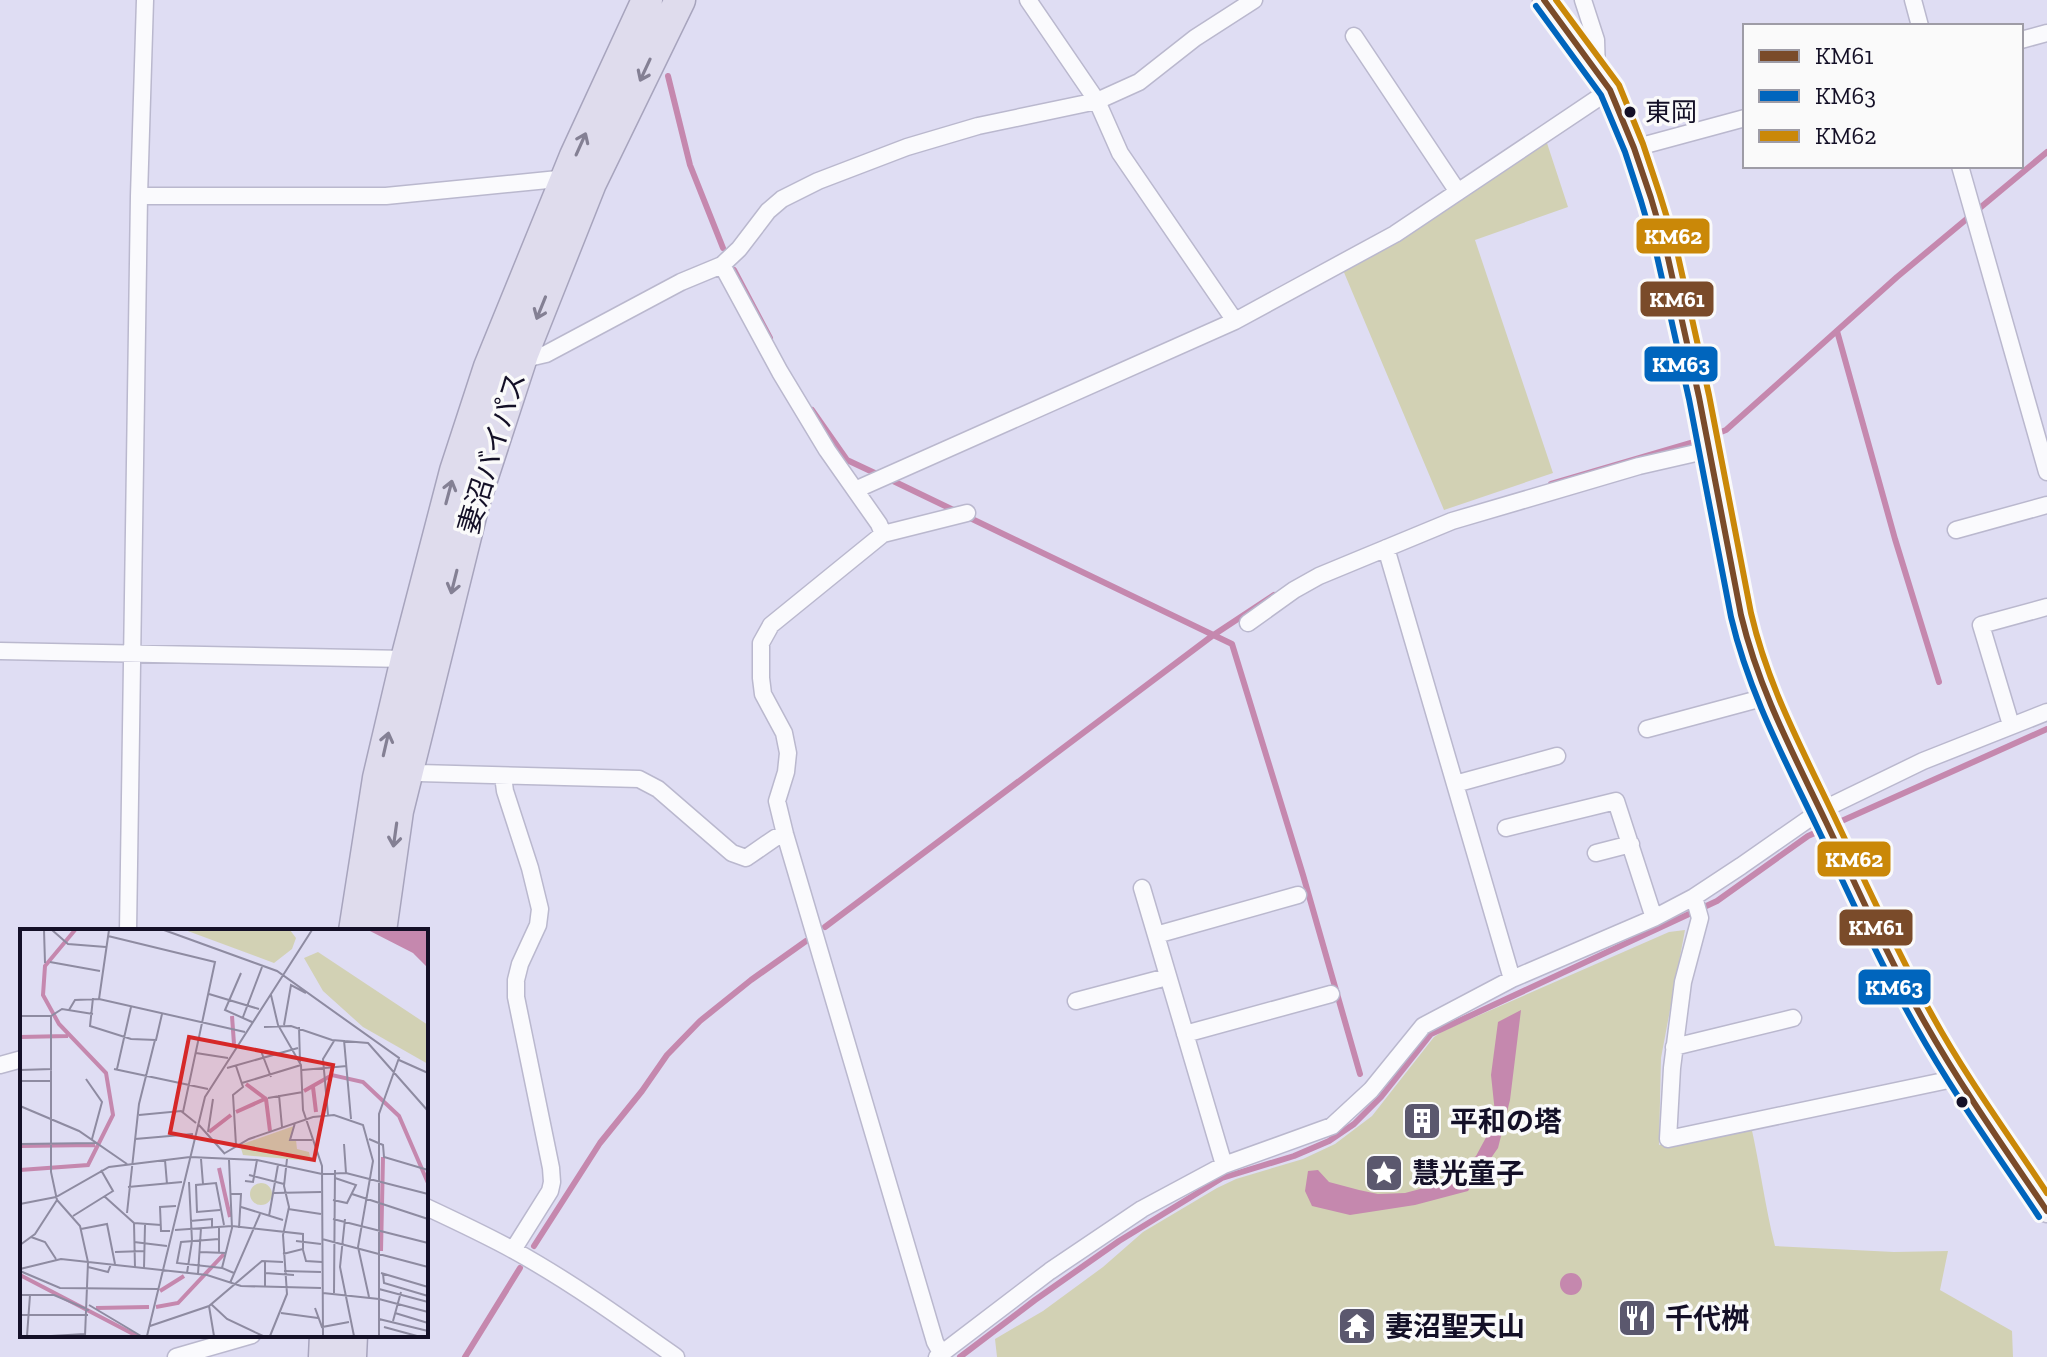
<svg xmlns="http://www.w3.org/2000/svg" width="2047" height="1357" viewBox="0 0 2047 1357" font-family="'Zilla Slab','Noto Sans JP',serif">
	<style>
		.green { fill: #d2d1b4 }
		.water { fill: #c588ae }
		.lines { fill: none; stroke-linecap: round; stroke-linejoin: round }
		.stream { stroke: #c588ae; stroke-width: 6 }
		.street-casing { stroke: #bab8ce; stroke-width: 19 }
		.secondary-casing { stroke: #bab8ce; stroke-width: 25 }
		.highway-casing { stroke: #a7a4bd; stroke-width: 33 }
		.street { stroke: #fafafd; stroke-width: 16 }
		.secondary { stroke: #f2f1f8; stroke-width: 22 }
		.highway { stroke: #dfdced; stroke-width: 30 }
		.bus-1-casing { stroke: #fafafa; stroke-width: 12 }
		.bus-2-casing { stroke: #fafafa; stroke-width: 12 }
		.bus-3-casing { stroke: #fafafa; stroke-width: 12 }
		.bus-1 { stroke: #7a4b2a; stroke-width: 6 }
		.bus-2 { stroke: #0065bd; stroke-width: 6 }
		.bus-3 { stroke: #ca8808; stroke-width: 6 }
		.oneway { stroke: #848094 }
		.bus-dot { fill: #141027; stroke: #fafafa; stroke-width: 3 }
		.labels { text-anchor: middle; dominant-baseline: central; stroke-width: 7; stroke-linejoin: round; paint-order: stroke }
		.bus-label { font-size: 26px; fill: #141027; stroke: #fafafa; text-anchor: start }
		.street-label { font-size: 28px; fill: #141027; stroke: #fafafa }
		.poi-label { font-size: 28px; font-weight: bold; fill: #141027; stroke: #fafafa; text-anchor: start }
		.inset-river { fill: none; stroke: #c588ae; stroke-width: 4 }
		.inset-road { fill: none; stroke: #8e8ba1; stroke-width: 2 }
		.view { fill: #d62828; fill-opacity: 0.15; stroke: #d62828; stroke-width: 4 }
		.inset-edge { fill: none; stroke: #141027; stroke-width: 4 }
		.line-badge { stroke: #fafafa; stroke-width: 3 }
		.badge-label { font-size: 22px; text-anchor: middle; font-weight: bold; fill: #fff }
	</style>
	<rect width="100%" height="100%" fill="#dfddf3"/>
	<path class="green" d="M1546 140 1568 207 1475 240 1553 473 1444 510 1343 270 1370 258Z
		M1685 930 1661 1058 1659 1145 1751 1126C1760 1166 1765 1206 1775 1246L1894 1252 1948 1251 1940 1290 2012 1331 2013 1357H997L995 1339 1043 1311 1103 1267 1143 1232 1217 1188 1236 1179 1303 1159 1335 1144 1372 1116 1434 1037 1443 1031 1669 932Z"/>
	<path class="water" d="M1521 1010 1510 1100 1498 1148 1468 1191 1415 1205 1350 1215 1312 1206 1305 1191 1308 1171 1318 1170 1329 1182 1359 1190 1378 1194 1405 1193 1439 1184 1476 1156 1490 1130 1495 1113 1491 1075 1498 1022Z
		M1560 1284a11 11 0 1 1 22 0a11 11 0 1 1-22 0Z"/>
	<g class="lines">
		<path class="stream" d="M668 76 690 165 723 248
			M734 270 770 338
			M1837 331 1895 539 1939 682
			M812 410 847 460 879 475
			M1711 436 1726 430 1897 277 2047 152
			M889 479 1232 644 1303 875 1360 1074
			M1551 484 1701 440
			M825 927 1212 636 1274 595
			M534 1246 600 1143 642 1091 667 1055 700 1021 751 980 806 941
			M465 1357 520 1268
			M960 1357 1035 1300 1119 1241 1222 1178 1294 1156 1329 1141 1354 1124 1381 1097 1431 1034 1717 901 1808 836 2047 729"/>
		<g class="street-casing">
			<path id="street" d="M1028 0 1097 101 1120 153 1235 321
				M1583 0 1596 40 1597 72
				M1913 0 1920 26
				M1354 36 1458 192
				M2021 40 2047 33
				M1634 148 1745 118
				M1960 166 2047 472
				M139 196H386L568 178
				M722 265 780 372 827 450 879 524 883 534 771 625 761 643V678L763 694 784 733 788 753 786 772 777 801 785 834 935 1342 941 1353
				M523 354 533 357 546 354 681 282 722 265 739 249 768 211 782 199 818 181 907 147 978 126 1097 101 1139 82 1195 38 1254 0
				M855 490 1235 321 1395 234 1610 90
				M1956 530 2047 505
				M883 534 967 513
				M1386 548 1512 979
				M1248 623 1294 590 1319 576 1452 521 1639 466 1709 450
				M0 651 406 659
				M2011 725 1981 625 2047 607
				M1647 729 1766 697
				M407 771 419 773 639 779 658 789 732 853 746 858 775 838 785 834
				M503 776 505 791 530 868 540 909 538 925 520 964 516 980V997L551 1168 552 1182 550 1191 513 1250
				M1455 784 1557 756
				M1506 828 1616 801 1654 918
				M1596 853 1631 844
				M1142 888 1224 1165
				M1694 897 1700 918 1683 982 1672 1068 1668 1139 1958 1078
				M128 931 139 196 145 0
				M1156 935 1298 895
				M1076 1001 1167 977
				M1185 1034 1331 994
				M1674 1047 1793 1018
				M0 1065 22 1059
				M426 1207C456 1221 486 1235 515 1251 571 1282 624 1320 676 1357
				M176 1357 252 1335
				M937 1357 1050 1271 1142 1209 1224 1165 1332 1126 1371 1090 1423 1026 1512 979 1654 918 1694 897 1741 866 1820 811 1923 761 2047 712"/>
		</g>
		<g class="secondary-casing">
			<path id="secondary" d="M1544 0 1610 90 1634 148 1651 198 1666 249 1699 397 1741 615 1749 649 1766 697 1893 962 1924 1021 1958 1078 2047 1211"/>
		</g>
		<g class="highway-casing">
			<path id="highway" d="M354 931 378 778 406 659 455 471 489 367 575 156 647 0
				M381 931 398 811 474 504 523 354 591 183 680 0
				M324 1357 325 1335
				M351 1357 352 1335"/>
		</g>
		<use href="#street" class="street"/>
		<use href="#secondary" class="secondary"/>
		<use href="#highway" class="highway"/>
		<g class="bus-1-casing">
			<path id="bus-1" d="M1544 0 1610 90 1634 148 1651 198 1666 249 1699 397 1741 615C1759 690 1793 753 1826 822 1858 889 1888 958 1925 1023 1962 1088 2005 1149 2047 1211"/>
		</g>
		<g class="bus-2-casing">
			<path id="bus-2" d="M1536 6 1601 95 1625 152 1641 201 1656 252 1689 399 1731 617C1749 693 1783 756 1816 825 1849 893 1879 962 1916 1027 1953 1093 1997 1154 2039 1217"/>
		</g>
		<g class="bus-3-casing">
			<path id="bus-3" d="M1556 0 1619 85 1643 144 1660 195 1676 247 1709 395 1751 613C1768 686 1801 747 1833 814 1865 881 1896 950 1932 1015 1966 1077 2008 1134 2047 1193"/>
		</g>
		<use href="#bus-1" class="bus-1"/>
		<use href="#bus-2" class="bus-2"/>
		<use href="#bus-3" class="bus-3"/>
	</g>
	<defs><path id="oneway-shaft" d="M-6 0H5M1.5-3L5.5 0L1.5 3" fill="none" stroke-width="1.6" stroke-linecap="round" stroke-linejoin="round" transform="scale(2)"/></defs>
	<g class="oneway">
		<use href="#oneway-shaft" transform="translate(645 70) rotate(115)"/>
		<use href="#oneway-shaft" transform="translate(581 144) rotate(-66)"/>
		<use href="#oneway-shaft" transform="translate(541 308) rotate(112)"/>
		<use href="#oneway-shaft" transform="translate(449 492) rotate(-75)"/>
		<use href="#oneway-shaft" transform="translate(454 582) rotate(104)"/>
		<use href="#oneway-shaft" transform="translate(386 744) rotate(-77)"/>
		<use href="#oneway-shaft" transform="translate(395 835) rotate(98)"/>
	</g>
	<defs>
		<g id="building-square" transform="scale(2)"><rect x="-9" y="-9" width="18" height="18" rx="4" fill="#5b586e" stroke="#fafafa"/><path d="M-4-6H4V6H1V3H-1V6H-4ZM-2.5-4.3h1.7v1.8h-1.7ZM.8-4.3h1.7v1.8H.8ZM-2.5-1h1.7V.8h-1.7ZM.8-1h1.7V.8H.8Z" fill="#fff"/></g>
		<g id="sight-square" transform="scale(2)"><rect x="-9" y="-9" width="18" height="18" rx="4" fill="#5b586e" stroke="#fafafa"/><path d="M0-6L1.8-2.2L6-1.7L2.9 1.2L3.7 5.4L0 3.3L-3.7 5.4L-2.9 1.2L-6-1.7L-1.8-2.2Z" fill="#fff"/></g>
		<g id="restaurant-square" transform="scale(2)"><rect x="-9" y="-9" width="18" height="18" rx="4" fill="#5b586e" stroke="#fafafa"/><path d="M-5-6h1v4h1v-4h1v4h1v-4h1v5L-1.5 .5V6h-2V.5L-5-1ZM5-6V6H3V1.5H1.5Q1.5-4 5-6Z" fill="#fff"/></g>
		<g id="temple-square" transform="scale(2)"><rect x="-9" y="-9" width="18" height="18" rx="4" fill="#5b586e" stroke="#fafafa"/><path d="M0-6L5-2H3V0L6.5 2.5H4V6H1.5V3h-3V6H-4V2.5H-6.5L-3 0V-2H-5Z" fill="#fff"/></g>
	</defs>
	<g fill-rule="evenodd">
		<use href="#building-square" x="1422" y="1121"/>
		<use href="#sight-square" x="1384" y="1173"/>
		<use href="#restaurant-square" x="1637" y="1318"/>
		<use href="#temple-square" x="1357" y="1326"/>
	</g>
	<g class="bus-dot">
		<circle cx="1630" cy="112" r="7"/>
		<circle cx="1962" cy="1102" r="7"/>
	</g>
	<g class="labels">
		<g class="bus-label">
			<text x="1645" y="112">東岡</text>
		</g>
		<g class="street-label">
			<text transform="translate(492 453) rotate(-73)">妻沼バイパス</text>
		</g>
		<g class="poi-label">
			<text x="1450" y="1121">平和の塔</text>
			<text x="1412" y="1173">慧光童子</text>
			<text x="1665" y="1318">千代桝</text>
			<text x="1385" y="1326">妻沼聖天山</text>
		</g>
	</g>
	<g transform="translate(20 929)">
		<rect width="408" height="408" fill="#dfddf3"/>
		<path d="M165 1H270L276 9 272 20 254 34ZM298 23 408 96V135L343 98 303 62 284 29ZM274 197 270 211H276L277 220 289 223 291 232 223 226 220 216ZM230 265a11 11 0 1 1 22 0a11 11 0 1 1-22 0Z" fill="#d2d1b4"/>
		<path d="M348 1H408V39L393 24Z" fill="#c588ae"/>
		<path class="inset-river" d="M212 87 214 115M0 108 48 107M226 155 246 170 250 202M293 158 296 183M284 162 312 146 343 153 379 187 408 254M216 183 247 169M189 203 211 186M0 217 75 216M199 239 210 288M0 241 68 236 93 186 86 144 39 95 23 66 25 37 55 1M361 322 363 228M0 346 117 407M140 362 164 347M136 378 158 374 204 325M76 379 129 378"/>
		<path class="inset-road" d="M0 1H32L48 15 86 18M24 1 25 34M144 1 257 42 379 129 359 185V407M88 7 195 33 163 183M30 33 80 42M221 44 205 81 232 93M189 65 239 80M251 66 258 96 281 136 283 181 302 237 303 407M73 69 70 97 111 110 136 111 142 85M79 70 89 1M49 81 55 71 79 70 225 103M0 87H31L42 80 73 85M31 87V243L37 271 60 297 68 333 65 407M223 88 242 38M264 96 271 56 286 64M244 98 271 97 312 111 348 114 408 182M279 98 280 133M324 111 331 190M241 122 251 148M176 124 208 129M379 131 408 144M216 137 223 158 213 166 216 216M207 139 278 119M94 140 188 160M97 140 111 78M0 141 32 140M282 141 327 137M66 150 82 173 72 210M0 152H32M222 154 281 136M259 166 262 198M248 169 283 163M0 177 59 202 107 235M119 186 161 182 176 194M308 186 303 130 314 112M275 194 270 211H292M179 196 205 225M188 203 193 170M115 210 173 205M349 210 363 216 364 228 408 241M0 215 76 214M324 215 326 244M205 224 229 210 293 188 314 186 343 196 353 232 338 318 349 368M181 230 183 255M145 231 147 255M209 231 212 299 202 339 214 344M302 245 326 244 408 265M229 246 264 255M225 252 233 253 237 231M108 258 162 253M254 264 301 263M210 265H221L219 299M332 265 408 290M84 267 114 294 115 339M313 271 327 274 336 256 315 249M0 275 36 268 89 238 170 228 237 231 302 245M221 278 263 291M268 280 301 285M200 281 177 283 176 256 196 254 204 296M107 284 119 175 135 111M53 287 93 262 81 241M249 287 258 236M313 290 408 314M325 290 320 338 334 407M170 292 192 290V298M114 294 141 296M199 297V323M61 300 87 295 95 335M155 301 212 297 283 305V320L263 325M150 302H141L140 278 156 277M11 308 25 313 36 330M199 310 161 313 157 334 202 339M302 310 408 338M276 312 301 315M114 313 147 317M0 316 15 305 37 271M283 321 286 332 302 333M95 323 124 322M180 323 206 324M68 338 88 343 91 335M124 339 125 296M0 340 41 330 187 346 221 357 301 359M0 342 40 359 138 360M264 342 301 343M167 344 172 312 169 253M245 344 274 346M361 344 408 358M178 345 181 299M363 345 364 354 408 367M210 354 240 285M245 358V332M359 360 408 373M303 364 359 370 408 383M314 364 315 241M0 366H34L69 381M191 375 207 390 243 407M69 376 121 407M189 377 194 407M295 379 302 398 329 393M261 384 298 389M375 384 408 394M0 386H68M359 390 408 402M373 392 381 363M130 397 189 377 242 332 263 333M364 398 397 407M7 407 10 366M31 407 65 405M127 407 185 168 292 1M250 407 267 365 263 306 269 278 264 257 267 230"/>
		<path class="view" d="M169 108 313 136 294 231 150 204Z"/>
		<rect width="408" height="408" class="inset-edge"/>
	</g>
	<g class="line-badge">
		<rect x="1635" y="217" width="76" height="38" rx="8" fill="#ca8808"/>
		<rect x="1639" y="280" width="76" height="38" rx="8" fill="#7a4b2a"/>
		<rect x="1643" y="345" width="76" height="38" rx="8" fill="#0065bd"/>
		<rect x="1816" y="840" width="76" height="38" rx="8" fill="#ca8808"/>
		<rect x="1838" y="908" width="76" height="39" rx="8" fill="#7a4b2a"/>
		<rect x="1857" y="968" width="75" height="38" rx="8" fill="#0065bd"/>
	</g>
	<g class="badge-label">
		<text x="1673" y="244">KM62</text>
		<text x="1677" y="307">KM61</text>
		<text x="1681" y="372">KM63</text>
		<text x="1854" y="867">KM62</text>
		<text x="1876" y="935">KM61</text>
		<text x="1894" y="995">KM63</text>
	</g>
	<rect x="1743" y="24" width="280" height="144" fill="#fafafa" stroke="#9e9ca6" stroke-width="2"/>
	<rect x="1759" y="50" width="40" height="12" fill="#7a4b2a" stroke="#9e9ca6" stroke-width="2"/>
	<text x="1815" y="64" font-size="24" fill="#141027">KM61</text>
	<rect x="1759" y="90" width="40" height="12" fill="#0065bd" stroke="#9e9ca6" stroke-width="2"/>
	<text x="1815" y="104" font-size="24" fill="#141027">KM63</text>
	<rect x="1759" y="130" width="40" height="12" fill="#ca8808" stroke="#9e9ca6" stroke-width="2"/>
	<text x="1815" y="144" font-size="24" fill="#141027">KM62</text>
</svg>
